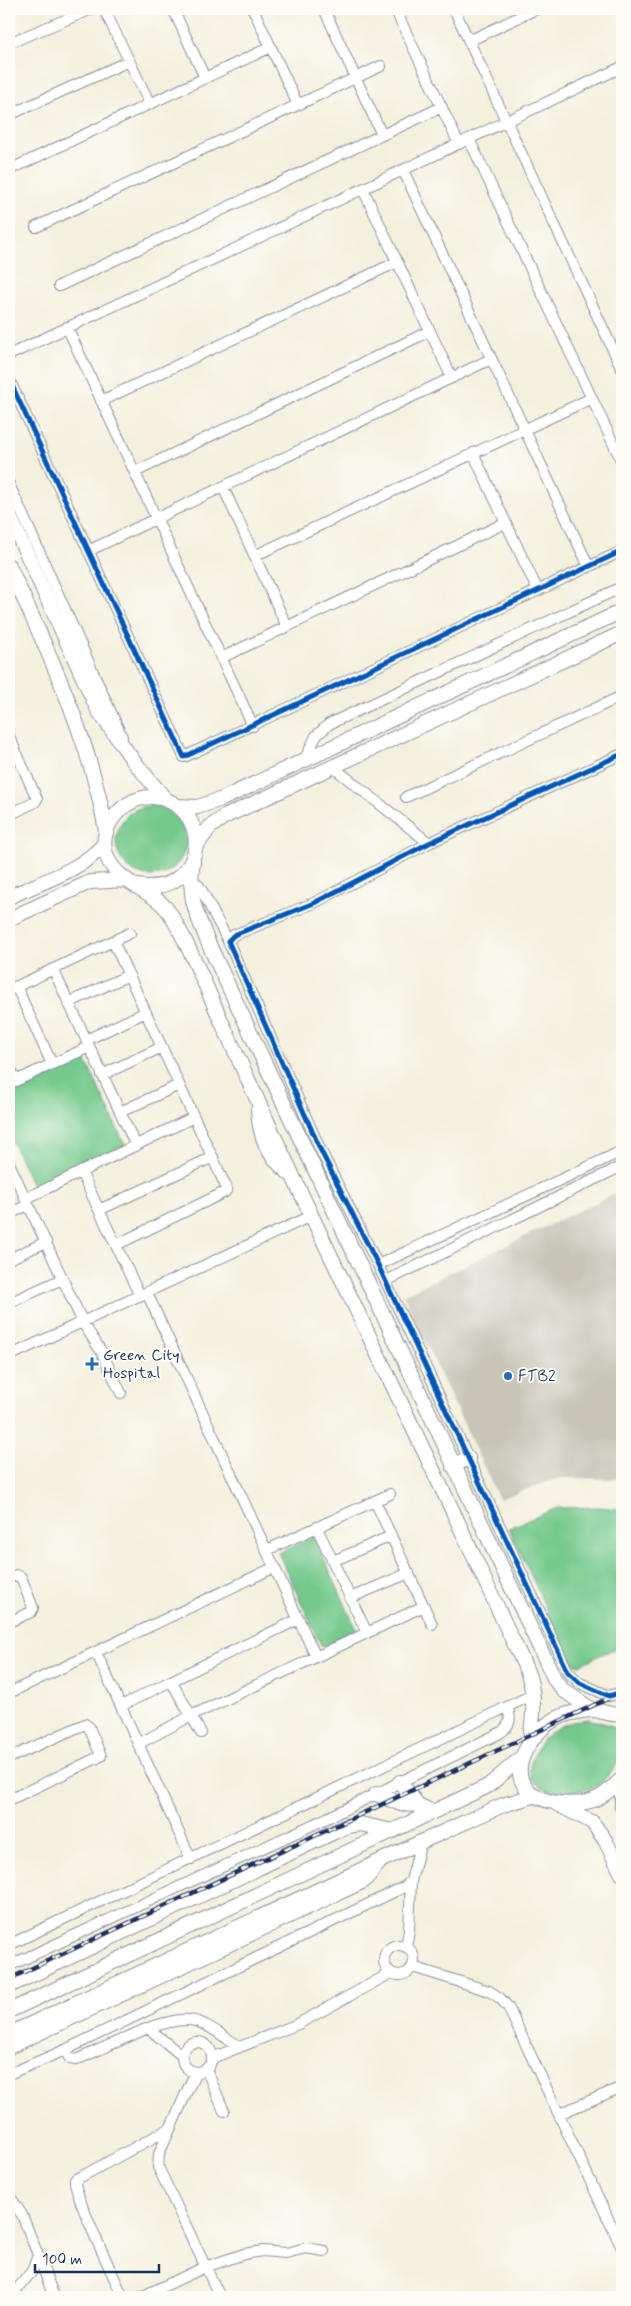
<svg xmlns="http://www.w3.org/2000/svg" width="631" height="2306" viewBox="0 0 631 2306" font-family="Mynerve,sans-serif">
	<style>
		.industrial { fill: #c8c4b8 }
		.green { fill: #75c98c; stroke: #487c75 }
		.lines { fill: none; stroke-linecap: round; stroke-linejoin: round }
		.street-casing { stroke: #88909e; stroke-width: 12 }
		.secondary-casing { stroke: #88909e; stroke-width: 16 }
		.street { stroke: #fff; stroke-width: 10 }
		.secondary { stroke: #fff; stroke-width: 14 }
		.rail-casing { stroke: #1b2f5e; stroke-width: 4.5 }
		.rail { stroke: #fdfcf7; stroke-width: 2.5; stroke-dasharray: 8; stroke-linecap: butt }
		.cycleway-casing { stroke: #fdfcf7; stroke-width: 8 }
		.cycleway { stroke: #0057b8; stroke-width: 5 }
		.poi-dot { fill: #1f6fb2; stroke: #fdfcf7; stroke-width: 2 }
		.labels { text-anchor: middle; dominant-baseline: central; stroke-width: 4; stroke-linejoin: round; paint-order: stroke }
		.poi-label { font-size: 16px; fill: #1b2f5e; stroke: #fdfcf7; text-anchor: start }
	</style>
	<rect width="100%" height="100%" fill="#fdfcf7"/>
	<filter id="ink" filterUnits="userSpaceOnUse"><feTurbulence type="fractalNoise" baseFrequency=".02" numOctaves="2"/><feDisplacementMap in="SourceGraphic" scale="10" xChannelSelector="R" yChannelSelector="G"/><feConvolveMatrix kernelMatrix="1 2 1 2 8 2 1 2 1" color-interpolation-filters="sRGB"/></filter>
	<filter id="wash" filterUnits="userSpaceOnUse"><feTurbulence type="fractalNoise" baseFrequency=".0096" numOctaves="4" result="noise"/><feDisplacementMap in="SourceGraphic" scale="20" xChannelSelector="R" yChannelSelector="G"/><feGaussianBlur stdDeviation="1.12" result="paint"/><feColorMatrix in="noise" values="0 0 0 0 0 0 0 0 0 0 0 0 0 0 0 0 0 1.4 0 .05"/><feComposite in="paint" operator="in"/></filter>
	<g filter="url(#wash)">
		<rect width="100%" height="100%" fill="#f4f0de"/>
		<path class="industrial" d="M622 1190V1479L559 1478 499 1499 403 1295Z"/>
		<path class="green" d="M116 841a35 35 0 1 1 70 0a35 35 0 1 1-70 0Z
			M85 1059 125 1145 33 1187 9 1135V1094Z
			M601 1507 622 1510V1645L579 1665 571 1663 509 1528 557 1508Z
			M314 1537 357 1630 322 1647 278 1553Z
			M589 1719 610 1725 622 1732C622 1742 624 1753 618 1762 612 1772 602 1784 591 1788 575 1794 540 1796 531 1776 527 1766 534 1755 538 1747 548 1728 569 1721 589 1719Z"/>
	</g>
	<g filter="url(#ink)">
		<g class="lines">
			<g class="street-casing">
				<path id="street" d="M104 9 150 104
					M173 9 205 78
					M253 9 298 105
					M324 9 382 135
					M395 9 459 144
					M454 9 622 369
					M469 41 536 9
					M9 43 92 9
					M9 115 129 61
					M469 139 622 462
					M9 170 271 47
					M403 170 589 567
					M363 189 452 378
					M36 227 381 66
					M59 286 442 107
					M67 327 253 726
					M9 355 622 67
					M9 379 184 757 622 551
					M101 401 397 262
					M473 453 538 591
					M135 472 430 331
					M9 484 122 737
					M223 487 287 627
					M88 551 491 359
					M254 556 592 398
					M221 658 505 523
					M9 736 37 799 35 802 9 815
					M622 754 429 843 314 903 234 935 228 941 321 1151 378 1265 568 1672 580 1683 609 1696 622 1692
					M305 759 316 736 329 724 622 587
					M333 767 429 843
					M406 797 622 696
					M191 879 200 887 228 941
					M113 941 227 1189 225 1192 116 1245
					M53 969 136 1146
					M16 986 52 1064
					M9 990 130 933
					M68 1003 129 975
					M86 1040 146 1012
					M9 1066 16 1081
					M102 1075 162 1047
					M9 1084 89 1047
					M120 1112 179 1085
					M9 1163 83 1323 101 1351 121 1393
					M81 1172 140 1296
					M25 1199 194 1117
					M99 1210 213 1157
					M9 1214 28 1205
					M9 1259 46 1242
					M378 1265 622 1151
					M386 1281 622 1166
					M147 1293 316 1657
					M9 1303 62 1279
					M9 1356 311 1216
					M375 1501 432 1624
					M317 1528 367 1633
					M267 1550 390 1494
					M333 1561 391 1536
					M9 1578 16 1575 21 1577 33 1608 31 1612 9 1622
					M350 1598 409 1573
					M96 1652 191 1859
					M9 1693 275 1567
					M121 1706 171 1681
					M201 1733 171 1681 299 1619
					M138 1744 191 1716 424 1606
					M9 1758 85 1724 89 1727 101 1756 9 1800
					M384 1960a15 15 0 1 1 30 0a15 15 0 1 1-30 0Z
					M9 1945 532 1695
					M406 1947 409 1930 411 1881
					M9 1966 325 1819 500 1733C511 1725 511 1719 508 1707
					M413 1967 489 1991 500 1998 508 2007 622 2248
					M148 2028C197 2012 198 2020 240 2047
					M182 2057a15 15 0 1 1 30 0a15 15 0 1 1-30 0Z
					M65 2050 70 2059 76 2060 148 2028 181 2055
					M212 2058 298 2024 391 1973
					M206 2069 224 2111
					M195 2073 159 2154 158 2167 220 2297
					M9 2074 65 2050 404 1887 411 1881 421 1842
					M559 2114 622 2087
					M9 2195 22 2215 38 2255 32 2271 11 2297
					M38 2255 54 2297
					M123 2297C115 2279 73 2193 75 2180L169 2129
					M141 2297 205 2267 244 2254 262 2251 286 2253 306 2248 324 2251"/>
			</g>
			<g class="secondary-casing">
				<path id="secondary" d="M9 515 98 710 132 759 165 799
					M9 566C48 651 90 738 106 831
					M177 806 197 807 222 799 622 611
					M196 846 210 827 224 817 622 633
					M193 861C187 899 197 915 211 949L555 1680 563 1690 592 1710
					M136 886C202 897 216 817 164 799 131 788 94 825 107 857 119 886 155 889 171 915 192 950 207 990 224 1027 254 1093 285 1160 316 1225 363 1323 409 1420 456 1518 473 1554 489 1590 506 1626 513 1642 523 1659 529 1677 536 1699 533 1722 529 1744
					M9 897C40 882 81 871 104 844
					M9 919 90 882 126 880
					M258 1110C260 1138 267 1155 289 1173
					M453 1466 468 1458
					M622 1714C612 1717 602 1710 592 1710 584 1710 570 1713 562 1716 547 1722 536 1733 528 1746 500 1791 549 1810 587 1802 601 1799 612 1788 622 1779
					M622 1781V1807
					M400 1782 418 1805 433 1812
					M376 1794 401 1804 418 1805
					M557 1804 592 1822 605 1840 622 1874
					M9 1986 347 1826 360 1824 393 1831
					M9 2011 488 1786 521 1758
					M9 2034 421 1842 503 1805 533 1796
					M9 2047 364 1881 379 1863"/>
			</g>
			<use href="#street" class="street"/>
			<use href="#secondary" class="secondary"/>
			<g class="rail-casing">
				<path id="rail" d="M9 1979 622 1692"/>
			</g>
			<use href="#rail" class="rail"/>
			<g class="cycleway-casing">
				<path id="cycleway" d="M9 379 184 757 622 551
					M622 754 429 843 314 903 234 935 228 941 321 1151 378 1265 568 1672 580 1683 609 1696 622 1692"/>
			</g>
			<use href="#cycleway" class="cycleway"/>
		</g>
	</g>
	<g class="poi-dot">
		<path d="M89.5 1356.5h5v5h5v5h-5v5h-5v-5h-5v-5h5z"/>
		<circle cx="508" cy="1376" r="5"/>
	</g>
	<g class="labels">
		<g class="poi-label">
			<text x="103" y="1355">Green City<tspan x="103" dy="18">Hospital</tspan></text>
			<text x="518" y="1376">FTB2</text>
		</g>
	</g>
	<rect width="631" height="2306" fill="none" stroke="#fdfcf7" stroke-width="30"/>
	<path d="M35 2264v8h124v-8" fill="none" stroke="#1b2f5e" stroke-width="2.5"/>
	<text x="42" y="2264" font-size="15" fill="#1b2f5e" stroke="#fdfcf7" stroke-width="4" paint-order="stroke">100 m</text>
</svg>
